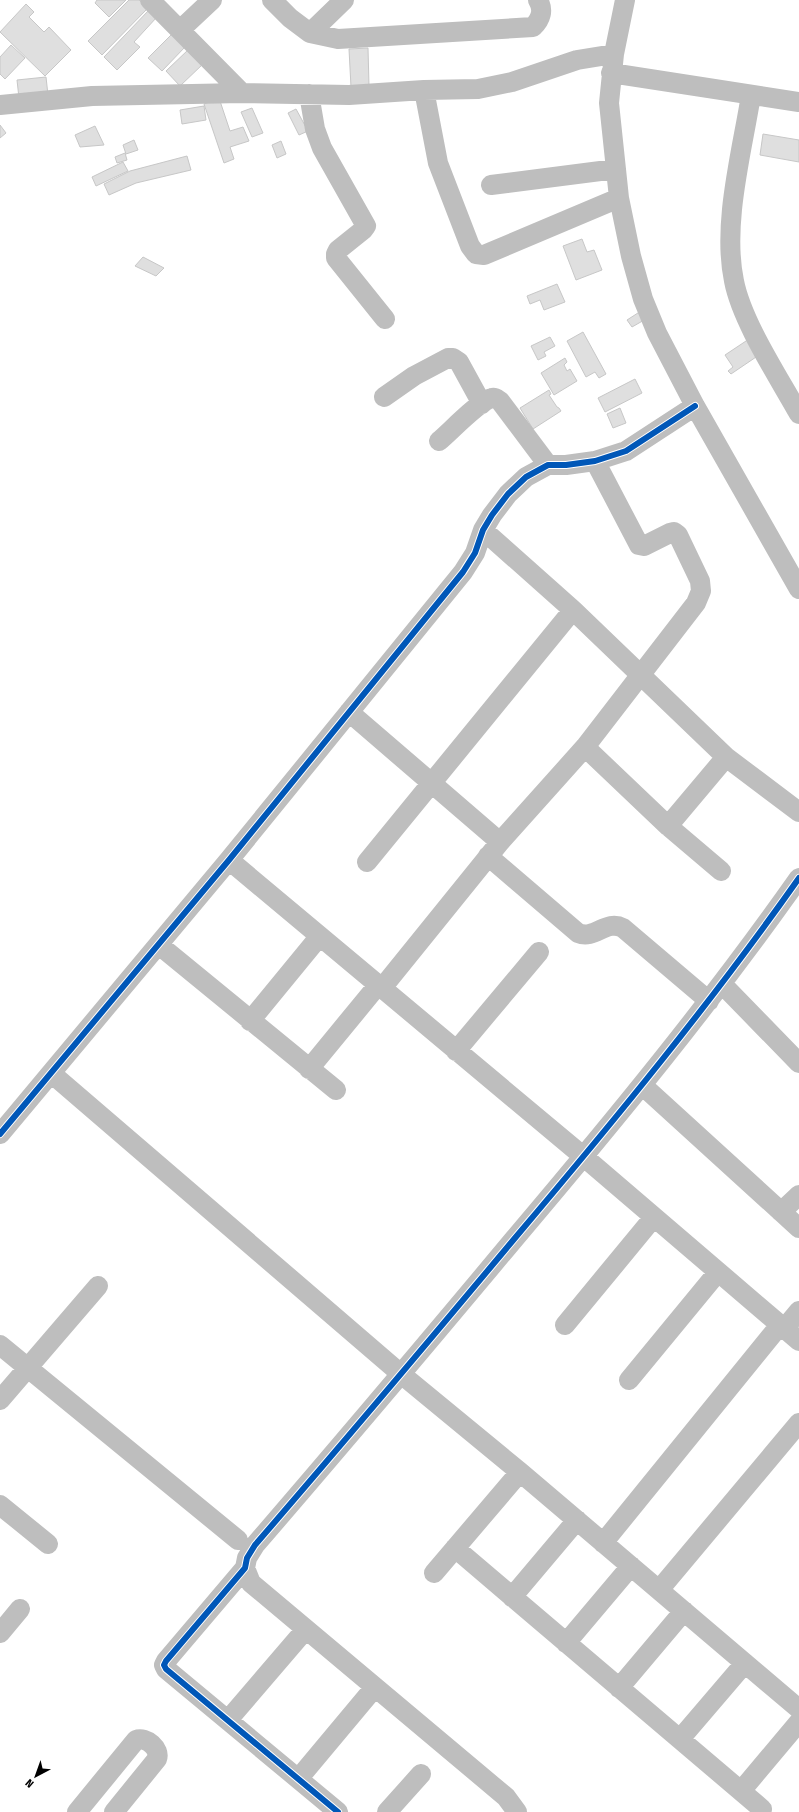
<svg xmlns="http://www.w3.org/2000/svg" width="799" height="1812" viewBox="0 0 799 1812" font-family="'Fira Sans Condensed',sans-serif">
	<style>
		.building { fill: #dfdfdf; stroke: #c7c7c7 }
		.lines { fill: none; stroke-linecap: round; stroke-linejoin: round }
		.minor { stroke: #bebebe; stroke-width: 20 }
		.cycleway-casing { stroke: #fff; stroke-width: 8 }
		.cycleway { stroke: #0057b8; stroke-width: 6 }
	</style>
	<rect width="100%" height="100%" fill="#fff"/>
	<path class="building" d="M97 0H126L109 17 95 3Z
		M129 0H139L148 8 102 55 88 41Z
		M26 4 34 12 29 17 44 32 49 27 71 50 45 76 0 32Z
		M149 10 157 17 134 42 140 47 117 70 104 57Z
		M172 34 185 47 162 71 148 58Z
		M11 45 25 58 5 79 0 74V57Z
		M368 48 369 86 351 87 349 49Z
		M189 49 203 64 180 86 166 71Z
		M46 77 48 95 19 98 17 80Z
		M219 98 230 131 243 127 249 141 230 147 234 159 224 163 204 104Z
		M204 106 206 120 182 124 180 110Z
		M252 108 263 133 252 137 241 112Z
		M296 109 308 131 299 135 288 113Z
		M0 125 6 133 0 138Z
		M95 126 104 145 80 147 75 135Z
		M763 134 799 140V162L760 155Z
		M134 140 138 150 126 154 123 145Z
		M281 141 286 154 277 158 272 145Z
		M125 153 127 160 117 163 115 157Z
		M187 156 191 170 136 183 109 195 104 184 130 171Z
		M123 162 128 171 96 186 92 177Z
		M582 239 587 252 594 250 602 270 576 280 563 246Z
		M143 257 164 268 156 276 135 266Z
		M557 284 565 302 544 310 540 300 530 304 527 296Z
		M641 311 646 319 632 327 627 320Z
		M583 332 606 374 599 378 595 372 586 377 567 341Z
		M550 337 555 346 544 352 546 356 538 360 531 346Z
		M752 337 762 353 731 374 728 371 733 367 725 355Z
		M565 358 567 362 564 365 567 371 570 369 577 381 554 395 541 373Z
		M635 379 642 393 605 412 598 398Z
		M549 390 551 394 549 395 557 407 559 408 561 411 533 429 520 408Z
		M620 408 626 423 613 428 607 414Z"/>
	<g class="lines">
		<path class="minor" d="M150 0 242 93
			M272 0 290 18 310 33 338 39 533 27C541 19 544 10 538 0
			M625 0 614 54 609 103 619 198 631 256 643 299 657 333 695 406 799 589
			M180 30 212 0
			M310 33 344 0
			M611 73 799 102
			M424 90 438 163 470 246 476 254 484 255 619 198
			M309 94 315 129 322 148 366 226 363 230 338 250 336 254V258L385 319
			M751 95C742 152 722 224 734 281 742 322 778 376 799 414
			M0 105 92 96 242 93 349 95 424 90 478 89 512 82 577 60 614 54
			M491 185 616 169
			M384 397 414 376 448 358H453L459 362 482 404
			M439 441C450 432 479 401 492 398 495 397 497 399 500 401L548 465
			M483 530 573 610 726 757 799 812
			M349 712 500 842
			M585 747 668 826 721 871
			M668 826 726 757
			M488 856 578 933C595 940 606 919 623 928L709 1001
			M229 860 584 1157 799 1341
			M367 862 573 610
			M159 945 336 1090
			M724 986 799 1063
			M382 988 500 842 585 747 696 603 701 591 700 581 678 535 674 532 670 533 644 546 639 545 595 461
			M250 1021 319 937
			M456 1051 539 952
			M309 1069 378 985
			M51 1073 401 1374 520 1472 799 1709
			M642 1085 799 1228
			M0 1134 229 860 463 572 475 553 483 530 492 515 508 494 526 477 548 465H566L595 461 626 451 695 406
			M781 1212 799 1195
			M565 1325 654 1217
			M784 1329 799 1311
			M0 1345 238 1540
			M629 1380 718 1272
			M0 1400 98 1286
			M0 1505 48 1544
			M603 1543 780 1325
			M455 1548 762 1809
			M245 1568 251 1583 506 1797 517 1812
			M434 1573 520 1472
			M659 1590 799 1423
			M512 1597 577 1520
			M0 1633 20 1609
			M566 1643 631 1566
			M619 1688 684 1611
			M228 1720 306 1629
			M680 1739 745 1663
			M299 1778 375 1687
			M741 1791 799 1722
			M77 1812 136 1740C146 1736 161 1749 157 1759L114 1812
			M338 1812 166 1669 164 1665 166 1661 245 1568 247 1558 255 1545C343 1443 429 1341 515 1238 614 1121 711 1003 799 878
			M387 1812 421 1774"/>
		<g class="cycleway-casing">
			<path id="cycleway" d="M0 1134 229 860 463 572 475 553 483 530 492 515 508 494 526 477 548 465H566L595 461 626 451 695 406
				M338 1812 166 1669 164 1665 166 1661 245 1568 247 1558 255 1545C343 1443 429 1341 515 1238 614 1121 711 1003 799 878"/>
		</g>
		<use href="#cycleway" class="cycleway"/>
	</g>
	<g transform="translate(36 1776) rotate(221)" stroke="#ffffff" stroke-width="3" paint-order="stroke">
	<path d="M0-3L7 15L0 10L-7 15Z" fill="#000000"/>
	<text y="-6" font-size="11" font-weight="bold" text-anchor="middle" fill="#000000">N</text>
	</g>
</svg>
